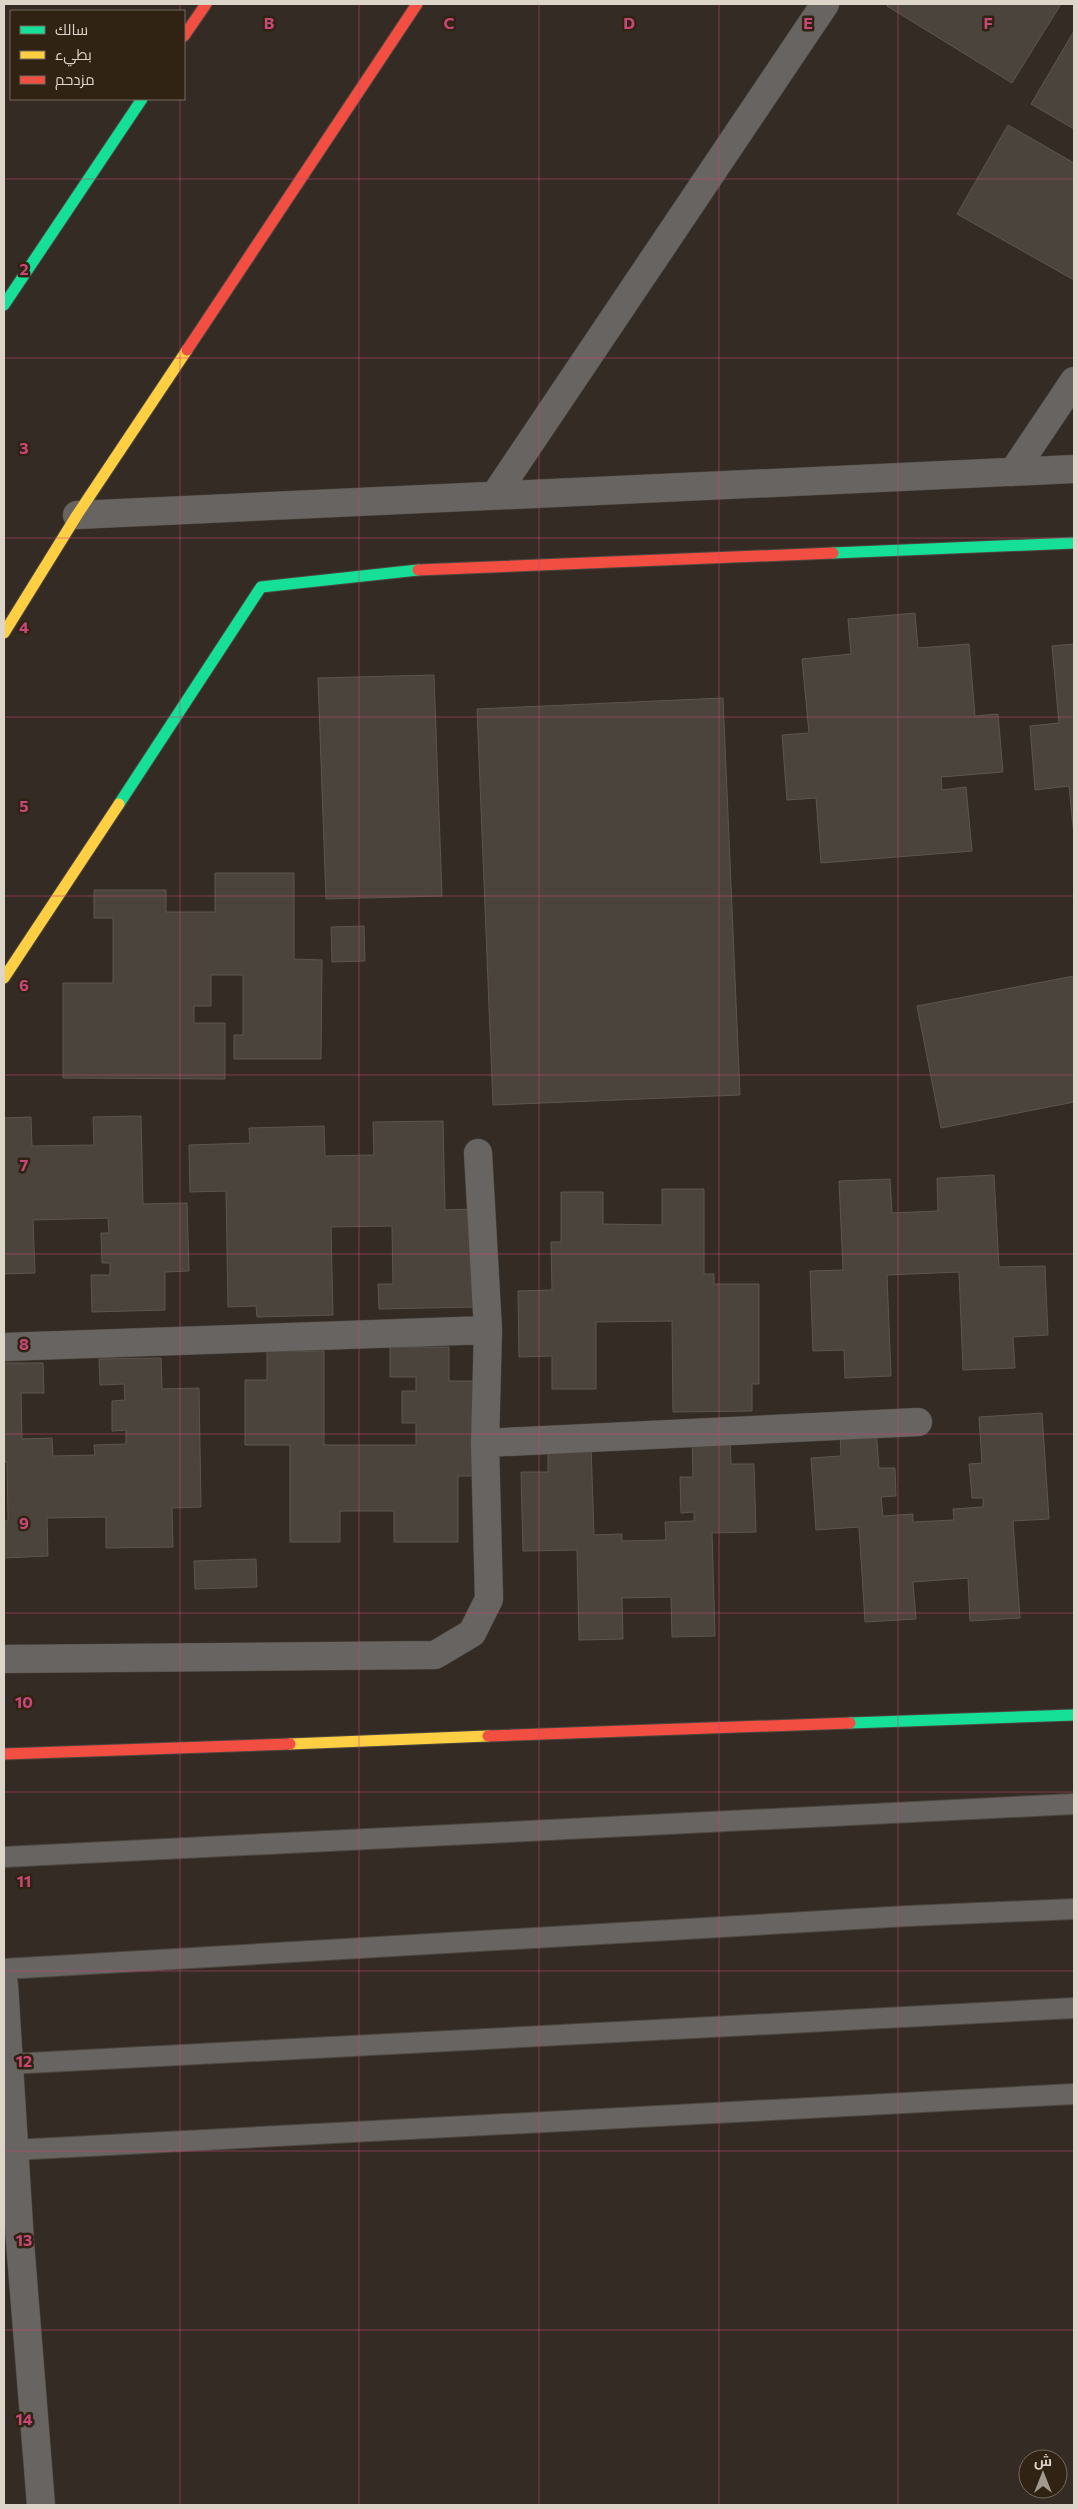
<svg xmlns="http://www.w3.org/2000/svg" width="1078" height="2509" viewBox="0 0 1078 2509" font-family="Commissioner,Cairo,sans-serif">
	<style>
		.building { fill: #4b443d; stroke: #5c564e }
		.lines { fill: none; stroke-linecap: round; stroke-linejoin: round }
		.lane-casing { stroke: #4d4740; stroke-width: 22 }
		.street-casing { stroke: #4d4740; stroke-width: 29 }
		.fast-casing { stroke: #4d4740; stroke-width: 13 }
		.slow-casing { stroke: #4d4740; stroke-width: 13 }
		.jam-casing { stroke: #4d4740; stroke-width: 13 }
		.lane { stroke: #686461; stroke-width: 20 }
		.street { stroke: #686461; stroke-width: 28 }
		.fast { stroke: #16e098; stroke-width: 11 }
		.slow { stroke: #ffcf43; stroke-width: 11 }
		.jam { stroke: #f24e42; stroke-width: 11 }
		.grid { fill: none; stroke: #c94777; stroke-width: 1; stroke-opacity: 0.55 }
		.grid-label { font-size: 16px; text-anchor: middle; font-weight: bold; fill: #c94777; stroke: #302314; stroke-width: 5; stroke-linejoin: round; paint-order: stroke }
	</style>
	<rect width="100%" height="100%" fill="#342c24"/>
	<path class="building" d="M888 4H1061L1012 83 887 6Z
		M1074 31V129L1031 104Z
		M1008 125 1074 163V280L957 214Z
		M915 613 918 648 969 644 975 716 998 714 1003 772 941 777 942 790 966 787 972 851 821 863 816 798 787 800 782 735 809 733 802 659 851 654 848 619Z
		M1074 644V836L1069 786 1035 790 1030 726 1059 723 1052 646Z
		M434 675 442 896 326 899 318 678Z
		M723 698 740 1095 493 1105 477 709Z
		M215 873H294V959L322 960 321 1059H234V1035H243V975H211V1006H194V1023H225V1079L63 1078V983H113V918H94V890H166V912H215Z
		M364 926 365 961 332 962 331 927Z
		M1074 976V1102L941 1128 917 1006Z
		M141 1116 143 1204 187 1203 189 1271 165 1272V1310L92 1312 91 1275H110V1263H102L101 1233H109L108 1218 33 1220 35 1273 4 1274V1118L31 1117 32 1146 94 1145 93 1117Z
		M443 1121 445 1210 472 1209 474 1307 379 1309 378 1284H393L392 1226 331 1227 333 1315 257 1317 256 1306 228 1307 226 1191 190 1192 189 1145 250 1143 249 1128 324 1126 325 1156 374 1155 373 1122Z
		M994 1175 999 1267 1045 1266 1048 1335 1013 1337 1015 1368 963 1370 959 1272 887 1275 891 1376 845 1378 844 1350 813 1351 810 1271 843 1270 839 1181 890 1179 892 1213 938 1211 937 1178Z
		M662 1189H704V1274H714V1284H759V1384H752V1411L673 1412 672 1321 596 1322V1389H552V1356L519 1357 518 1291 552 1290 551 1242H561V1192H603V1224L662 1225Z
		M390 1347H449V1381H475V1476H458V1542H394V1511H340V1542H290V1445H245V1380H267V1351H324V1445H416V1423H402V1391H416V1377H390Z
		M161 1358 162 1389 199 1388 201 1507 172 1508 173 1547 106 1548V1517L47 1518 48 1556 4 1558V1521H8L7 1462H4V1363H43L44 1393H21L22 1439 52 1438 53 1456 95 1455 94 1445 126 1444V1430L112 1431V1401L125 1400 124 1384 100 1385 99 1359Z
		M1042 1413 1049 1519 1013 1521 1020 1618 970 1621 968 1578 913 1582 916 1619 865 1622 859 1527 816 1530 811 1458 841 1456 840 1432 876 1429 879 1468H895L896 1496 881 1497 883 1516 913 1514V1522L954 1520 953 1509 983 1507V1498H972L969 1464 982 1463 979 1417Z
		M730 1438 731 1464H754L756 1532 712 1533 715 1636 672 1637 671 1597 622 1598 623 1639 579 1640 577 1550 523 1551 521 1472H548V1446L591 1445 594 1535 622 1534V1541L666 1540 665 1522 694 1521V1512L681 1513 680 1477H693L692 1439Z
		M256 1559 257 1587 195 1589 194 1561Z"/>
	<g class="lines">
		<g class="lane-casing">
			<path id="lane" d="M4 1857 1074 1804
				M4 1969 908 1916 1074 1909
				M9 2064 1074 2008
				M14 2150 1074 2094"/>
		</g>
		<g class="street-casing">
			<path id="street" d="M1013 472 1074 381
				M495 495 825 4
				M77 515 1074 469
				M4 1347 488 1330
				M485 1443 918 1422
				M4 1659 435 1655 472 1633 489 1599 485 1443 488 1330 478 1153
				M4 1984 20 2242 41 2505"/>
		</g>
		<g class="fast-casing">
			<path id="fast" d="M4 305 142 99
				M833 553 1074 543
				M119 804 261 587 418 570
				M850 1723 1074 1715"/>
		</g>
		<g class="slow-casing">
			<path id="slow" d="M4 633 77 515 187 350
				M4 978 119 804
				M290 1744 488 1736"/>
		</g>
		<g class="jam-casing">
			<path id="jam" d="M184 36 206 4
				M187 350 417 4
				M418 570 833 553
				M488 1736 850 1723
				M4 1754 290 1744"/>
		</g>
		<use href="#lane" class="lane"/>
		<use href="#street" class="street"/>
		<use href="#fast" class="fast"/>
		<use href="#slow" class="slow"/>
		<use href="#jam" class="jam"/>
	</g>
	<path class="grid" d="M180 4V11M359 4V2505M539 4V2505M719 4V2505M898 4V2505M180 99V2505M4 179H1074M4 358H1074M4 538H1074M4 717H1074M4 896H1074M4 1075H1074M4 1254H1074M4 1434H1074M4 1613H1074M4 1792H1074M4 1971H1074M4 2151H1074M4 2330H1074"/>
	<g class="grid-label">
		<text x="269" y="29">B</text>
		<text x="449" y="29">C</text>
		<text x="629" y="29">D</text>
		<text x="808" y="29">E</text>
		<text x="988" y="29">F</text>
		<text x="24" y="275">2</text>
		<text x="24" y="454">3</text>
		<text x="24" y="633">4</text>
		<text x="24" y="812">5</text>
		<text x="24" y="991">6</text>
		<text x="24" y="1171">7</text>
		<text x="24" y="1350">8</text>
		<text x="24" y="1529">9</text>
		<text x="24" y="1708">10</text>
		<text x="24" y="1887">11</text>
		<text x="24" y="2067">12</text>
		<text x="24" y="2246">13</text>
		<text x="24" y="2425">14</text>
	</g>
	<rect width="1078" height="2509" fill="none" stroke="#ddd4ca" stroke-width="10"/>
	<rect x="10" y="10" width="175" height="90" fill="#302314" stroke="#756a5d"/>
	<rect x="20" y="26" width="25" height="8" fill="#16e098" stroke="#756a5d"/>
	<text x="55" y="35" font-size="15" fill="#ddd4ca">سالك</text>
	<rect x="20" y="51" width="25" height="8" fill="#ffcf43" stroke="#756a5d"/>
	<text x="55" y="60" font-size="15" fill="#ddd4ca">بطيء</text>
	<rect x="20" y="76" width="25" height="8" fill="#f24e42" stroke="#756a5d"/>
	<text x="55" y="85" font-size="15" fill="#ddd4ca">مزدحم</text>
	<g transform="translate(1043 2474)"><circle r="24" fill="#302314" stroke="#756a5d"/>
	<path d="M0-4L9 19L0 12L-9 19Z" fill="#a29990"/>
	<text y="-8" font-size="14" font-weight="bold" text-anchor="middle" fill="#ddd4ca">ش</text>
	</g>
</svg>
